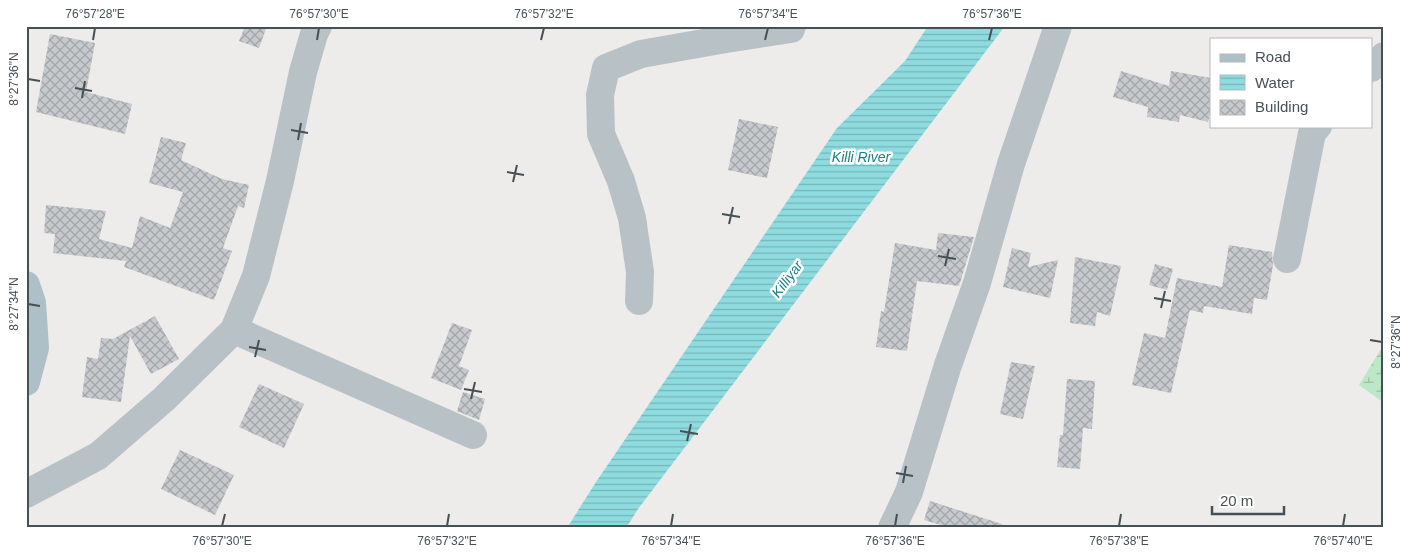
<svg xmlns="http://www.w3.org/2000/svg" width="1410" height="554" viewBox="0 0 1410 554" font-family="Helvetica,sans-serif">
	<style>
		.wetland { fill: url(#wetland-marsh) }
		.water { fill: url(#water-rules) }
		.building { fill: url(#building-cross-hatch) }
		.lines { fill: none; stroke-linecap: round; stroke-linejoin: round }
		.minor { stroke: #b8c2c6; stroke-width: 28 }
		.major { stroke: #adbfc7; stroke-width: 28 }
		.ticks { fill: none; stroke: #465156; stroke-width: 2 }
		.labels { text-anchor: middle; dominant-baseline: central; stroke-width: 5; stroke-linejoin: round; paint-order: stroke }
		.water-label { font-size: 14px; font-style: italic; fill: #1a8186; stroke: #fff }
		.neatline { fill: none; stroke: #465156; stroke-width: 2 }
		.ticks-label { font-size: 12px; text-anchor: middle; fill: #465156 }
	</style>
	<defs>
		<pattern id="wetland-marsh" width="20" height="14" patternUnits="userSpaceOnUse" patternTransform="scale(1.25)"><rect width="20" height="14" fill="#bde8c7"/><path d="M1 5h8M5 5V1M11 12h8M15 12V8" fill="none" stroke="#9bbea4"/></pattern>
		<pattern id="water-rules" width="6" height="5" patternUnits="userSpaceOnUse" patternTransform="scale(1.25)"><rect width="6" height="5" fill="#8edce0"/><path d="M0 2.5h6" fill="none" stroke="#76b5b8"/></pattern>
		<pattern id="building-cross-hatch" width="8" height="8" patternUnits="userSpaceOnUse" patternTransform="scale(1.25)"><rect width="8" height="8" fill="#c6c9cd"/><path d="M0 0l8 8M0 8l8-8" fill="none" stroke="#a3a6a9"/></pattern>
	</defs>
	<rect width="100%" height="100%" fill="#eeebeb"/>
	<path class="wetland" d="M1384 344V403L1359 385Z"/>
	<path class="water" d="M928 26H1005L638 509 626 528H567L596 482 837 128 905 61Z"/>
	<path class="building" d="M245 26H267L259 48 239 41Z
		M50 34 95 43 86 92 132 104 125 134 36 112Z
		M1121 71 1169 86 1171 71 1211 78V110L1208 122 1180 115 1179 122 1147 117 1148 107 1113 97Z
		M739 119 778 127 767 178 728 170Z
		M161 137 186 143 181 160 222 179 249 185 244 208 238 206 223 248 232 251 214 300 124 267 126 261 53 253 55 234 44 233 46 205 106 211 99 239 132 248 140 216 170 228 183 192 149 183Z
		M938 233 974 237 959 286 917 281 907 351 876 347 881 311 884 312 895 243 936 250Z
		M1229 245 1272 252 1273 265 1267 300 1254 298 1252 314 1204 306 1203 313 1190 310 1171 393 1132 385 1144 333 1165 338 1177 278 1222 287Z
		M1012 248 1031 253 1028 267 1058 260 1050 298 1003 287Z
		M1075 257 1121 266 1110 316 1097 312 1095 326 1070 323Z
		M1155 264 1173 269 1167 290 1149 285Z
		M155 316 179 359 151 374 130 336 121 402 82 397 87 357 98 359 101 338 113 339Z
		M452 323 472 330 459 366 469 370 461 390 431 378Z
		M1011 362 1035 366 1023 419 1000 414Z
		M1067 379 1095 381 1092 429 1083 428 1080 469 1057 467 1060 435H1063Z
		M259 384 304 404 284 448 239 427Z
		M463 392 485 399 479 420 457 411Z
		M180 450 234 475 215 515 161 489Z
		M930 501 1002 524 1001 528H951L924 520Z"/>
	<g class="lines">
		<path class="minor" d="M1371 68 1384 56
			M1287 259 1312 133 1318 126
			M639 301 640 272 632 218 621 181 601 134 600 95 606 68 641 54 726 39 791 29 792 26
			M234 330 473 435
			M26 494 98 456 164 399 234 330 256 276 280 181 303 72 314 34 318 26
			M892 528 909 492 948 365 977 283 1011 164 1058 26"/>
		<path class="major" d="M26 285 32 303 35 348 26 382"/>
	</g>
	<path class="ticks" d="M93 40 95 28M317 40 319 28M541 40 544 28M765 40 768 28M989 40 992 28M28 79 40 81M75 88 92 91M82 98 85 81M291 130 308 133M298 140 301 123M507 172 524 175M513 182 517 165M722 214 740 217M729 224 733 207M938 256 956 259M945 266 949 249M1154 298 1171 301M28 304 40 306M1161 308 1165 291M1370 340 1382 342M249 347 266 350M255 357 259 340M464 389 482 392M471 399 475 382M680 431 698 434M687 441 691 424M896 473 913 476M903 483 906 466M222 526 225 514M447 526 449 514M671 526 673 514M895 526 897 514M1119 526 1121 514M1343 526 1345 514"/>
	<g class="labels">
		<g class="water-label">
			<text x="861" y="157">Killi River</text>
			<text transform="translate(787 279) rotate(-53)">Killiyar</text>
		</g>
	</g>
	<rect width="1410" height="554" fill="none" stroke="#ffffff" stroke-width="55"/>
	<rect x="1210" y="38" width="162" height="90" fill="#ffffff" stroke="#b5b9bb"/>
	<rect x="1220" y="54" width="25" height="8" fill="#adbfc7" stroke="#b5b9bb"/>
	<text x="1255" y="62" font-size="15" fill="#465156">Road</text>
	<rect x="1220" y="75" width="25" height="15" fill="url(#water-rules)" stroke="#b5b9bb"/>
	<text x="1255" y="88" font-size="15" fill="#465156">Water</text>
	<rect x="1220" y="100" width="25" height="15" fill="url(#building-cross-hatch)" stroke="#b5b9bb"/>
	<text x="1255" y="112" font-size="15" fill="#465156">Building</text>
	<path d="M1212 506v8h72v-8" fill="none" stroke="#465156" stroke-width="2.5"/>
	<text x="1220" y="506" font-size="15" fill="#465156" stroke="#ffffff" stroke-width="4" paint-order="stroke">20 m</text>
	<rect x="28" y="28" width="1354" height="498" class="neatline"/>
	<g class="ticks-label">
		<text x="95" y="18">76°57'28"E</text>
		<text x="319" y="18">76°57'30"E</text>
		<text x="544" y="18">76°57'32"E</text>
		<text x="768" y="18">76°57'34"E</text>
		<text x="992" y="18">76°57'36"E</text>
		<text transform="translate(14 79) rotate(-90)" y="4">8°27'36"N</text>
		<text transform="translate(14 304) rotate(-90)" y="4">8°27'34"N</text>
		<text transform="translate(1396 342) rotate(-90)" y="4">8°27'36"N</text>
		<text x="222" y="545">76°57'30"E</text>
		<text x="447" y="545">76°57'32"E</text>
		<text x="671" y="545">76°57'34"E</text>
		<text x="895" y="545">76°57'36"E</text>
		<text x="1119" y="545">76°57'38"E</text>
		<text x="1343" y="545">76°57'40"E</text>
	</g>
</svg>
